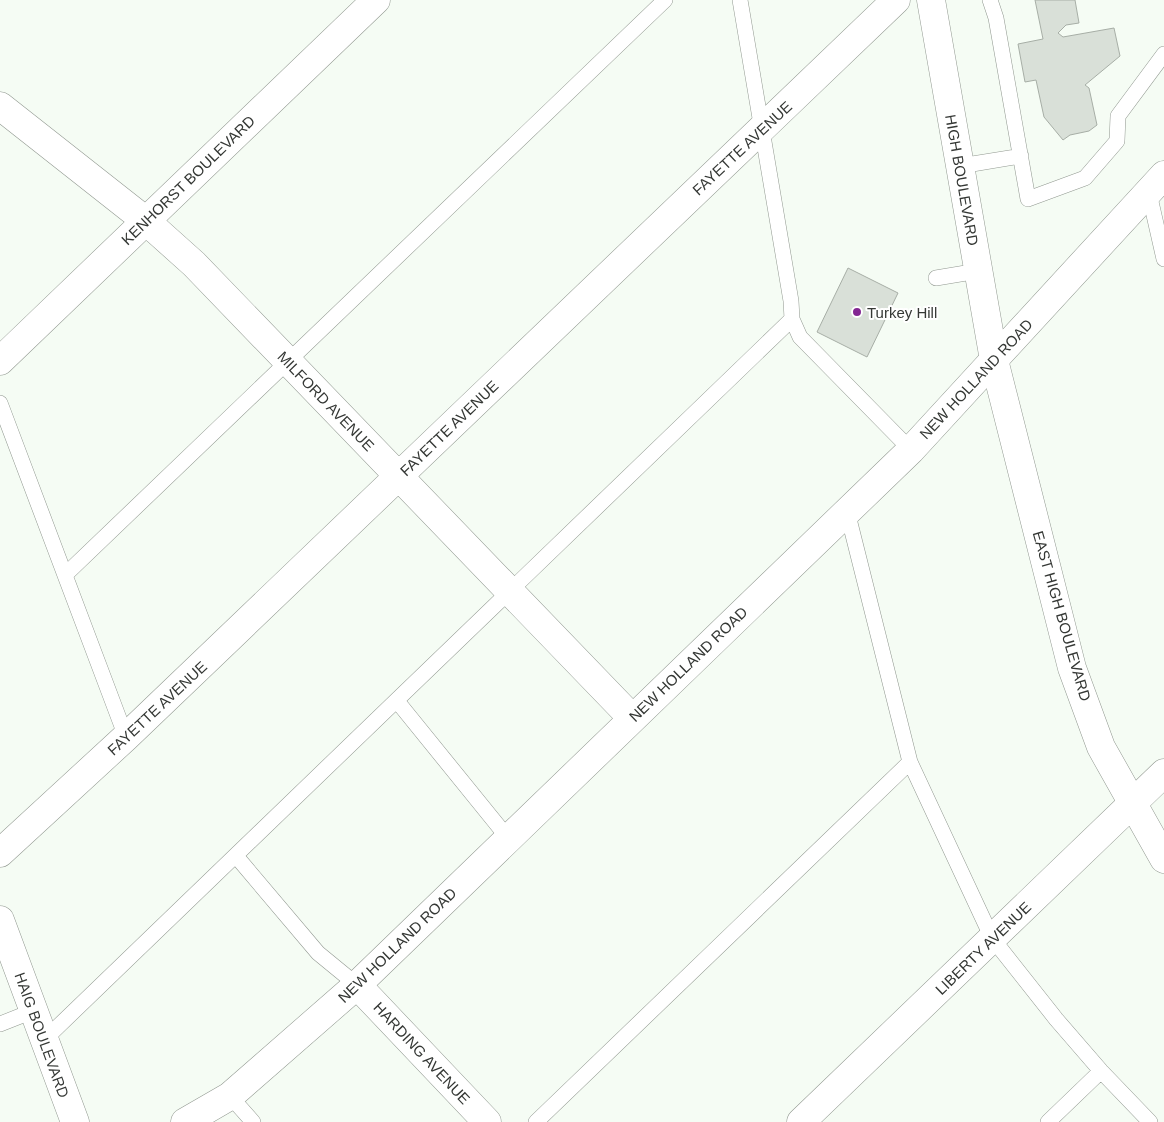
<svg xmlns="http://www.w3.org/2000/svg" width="1164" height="1122" viewBox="0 0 1164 1122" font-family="Helvetica,sans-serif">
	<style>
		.building { fill: #d9e0d8; stroke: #a7aea6 }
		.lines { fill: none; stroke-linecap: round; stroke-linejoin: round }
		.lane-casing { stroke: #919890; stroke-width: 16 }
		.street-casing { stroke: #919890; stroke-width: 29 }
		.secondary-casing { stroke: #919890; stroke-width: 29 }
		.lane { stroke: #fff; stroke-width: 15 }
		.street { stroke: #fff; stroke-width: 28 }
		.secondary { stroke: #fff; stroke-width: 28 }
		.poi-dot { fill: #832692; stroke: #fff; stroke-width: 2 }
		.labels { text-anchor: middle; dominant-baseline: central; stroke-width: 4; stroke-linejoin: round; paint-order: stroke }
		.street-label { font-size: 15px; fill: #353835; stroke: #fff }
		.poi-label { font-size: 15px; fill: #353835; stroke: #fff; text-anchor: start }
	</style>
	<rect width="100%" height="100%" fill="#f5fcf4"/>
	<path class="building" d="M1035 0H1075L1079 23 1066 25 1058 33 1063 37 1114 28 1120 56 1085 85 1089 88 1097 125 1089 131 1070 135 1063 140 1044 117 1036 80 1025 82 1018 44 1043 39Z
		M848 268 898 293 867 357 817 332Z"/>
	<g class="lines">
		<g class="lane-casing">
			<path id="lane" d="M990 0 996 18 1028 199 1085 178 1117 141 1118 116 1164 54
				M960 166 1021 156
				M1149 193 1164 259
				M936 278 978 271
				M792 319 800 337 911 450
				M0 403 126 737
				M847 511 910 762 992 938 1056 1019 1101 1071 1150 1122
				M65 575 665 0
				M397 701 508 838
				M236 856 318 953 357 985
				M0 1024 33 1011
				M44 1040 792 319 791 301 740 0
				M230 1096 253 1122
				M536 1122 910 762
				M1048 1122 1101 1071"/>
		</g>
		<g class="street-casing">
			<path id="street" d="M931 0 994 360 1072 668 1101 747 1164 859
				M0 106 146 221 194 264 632 718
				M0 361 376 0
				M0 853 126 737 896 0
				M0 920 75 1122
				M357 985 487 1122
				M801 1122 1164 773"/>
		</g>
		<g class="secondary-casing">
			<path id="secondary" d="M185 1122 230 1096 357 985 911 450 1164 175"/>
		</g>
		<use href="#lane" class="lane"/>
		<use href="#street" class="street"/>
		<use href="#secondary" class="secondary"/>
	</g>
	<circle class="poi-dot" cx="857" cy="312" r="5"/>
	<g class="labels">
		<g class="street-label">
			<text transform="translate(742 148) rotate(-43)">FAYETTE AVENUE</text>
			<text transform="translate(188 180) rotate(-44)">KENHORST BOULEVARD</text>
			<text transform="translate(962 180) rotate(80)">HIGH BOULEVARD</text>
			<text transform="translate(976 379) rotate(-47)">NEW HOLLAND ROAD</text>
			<text transform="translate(326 401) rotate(46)">MILFORD AVENUE</text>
			<text transform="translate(449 428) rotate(-44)">FAYETTE AVENUE</text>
			<text transform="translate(1062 616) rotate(74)">EAST HIGH BOULEVARD</text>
			<text transform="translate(688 664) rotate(-44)">NEW HOLLAND ROAD</text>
			<text transform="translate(157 708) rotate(-43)">FAYETTE AVENUE</text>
			<text transform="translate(397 945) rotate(-44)">NEW HOLLAND ROAD</text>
			<text transform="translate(983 948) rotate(-44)">LIBERTY AVENUE</text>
			<text transform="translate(42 1035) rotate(70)">HAIG BOULEVARD</text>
			<text transform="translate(422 1053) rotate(47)">HARDING AVENUE</text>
		</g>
		<g class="poi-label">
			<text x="867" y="312">Turkey Hill</text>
		</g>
	</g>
</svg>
